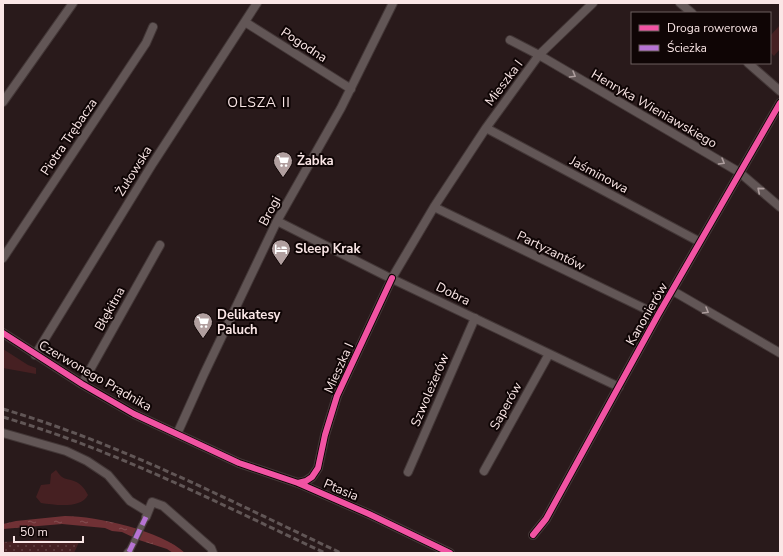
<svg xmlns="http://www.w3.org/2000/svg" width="783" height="556" viewBox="0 0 783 556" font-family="'Nunito Sans',sans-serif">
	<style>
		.green { fill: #462022 }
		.garden { fill: url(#garden-dots) }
		.water { fill: url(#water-ripples) }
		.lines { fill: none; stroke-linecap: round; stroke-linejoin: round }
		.pedestrian-casing { stroke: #433737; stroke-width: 8 }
		.minor-casing { stroke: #433737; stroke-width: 10 }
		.pedestrian { stroke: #625656; stroke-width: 6 }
		.minor { stroke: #625656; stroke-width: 8 }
		.rail { stroke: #615656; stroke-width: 3; stroke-dasharray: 6 3; stroke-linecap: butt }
		.quiet { stroke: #b673d3; stroke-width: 5; stroke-dasharray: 10 5; stroke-linecap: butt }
		.cycleway-casing { stroke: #0f0505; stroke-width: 8 }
		.cycleway { stroke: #f153a3; stroke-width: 6 }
		.oneway { stroke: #ae9e9e }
		.labels { text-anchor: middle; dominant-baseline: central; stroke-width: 4; stroke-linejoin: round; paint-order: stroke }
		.street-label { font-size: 13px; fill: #fae6e6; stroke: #0f0505 }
		.poi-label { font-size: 13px; font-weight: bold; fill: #fae6e6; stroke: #0f0505; text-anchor: start }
		.neighbourhood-label { font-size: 14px; letter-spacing: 1px; fill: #fae6e6; stroke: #0f0505 }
	</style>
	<defs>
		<pattern id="garden-dots" width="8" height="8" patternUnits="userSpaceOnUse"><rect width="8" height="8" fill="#462022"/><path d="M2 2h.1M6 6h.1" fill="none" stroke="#624042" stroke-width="1.8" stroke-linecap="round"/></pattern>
		<pattern id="water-ripples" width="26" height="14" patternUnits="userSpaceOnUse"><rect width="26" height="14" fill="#703135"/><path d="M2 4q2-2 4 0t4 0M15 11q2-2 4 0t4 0" fill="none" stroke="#854f52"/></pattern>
	</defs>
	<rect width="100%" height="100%" fill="#291a1b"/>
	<path class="green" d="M780 25V49L774 56 770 52V36Z
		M3 349 28 365 36 368V374L3 368Z
		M56 470C58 472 59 475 62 477 65 479 68 479 71 480 79 482 84 487 88 495 81 509 55 505 41 503L36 497 41 485 50 484 51 474Z"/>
	<path class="garden" d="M41 540 79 542 74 553H3V542Z"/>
	<path class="water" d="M65 516C97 516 162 531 185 553H173L167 549 139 540 122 532 112 531 105 528 62 524 3 529V524L16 521Z"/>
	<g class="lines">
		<g class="pedestrian-casing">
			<path id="pedestrian" d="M129 552 146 517"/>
		</g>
		<g class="minor-casing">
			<path id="minor" d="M680 3 692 13
				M245 22 351 89
				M510 40 539 55 739 172 780 207
				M748 63 780 91
				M3 102 73 3
				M486 128 700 242
				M434 207 658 315
				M277 221 386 276 619 387
				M3 258 146 43 153 27
				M673 291 780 353
				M3 333 82 384 134 414 239 463 298 483 369 514 450 553
				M35 355 153 163 257 3
				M82 384 160 245
				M3 433 66 451 87 461 108 475 130 501 148 512
				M177 434 204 374 277 221 341 108 393 3
				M484 471 549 354
				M408 472 475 318
				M298 483 306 481 312 477 318 468 325 435 337 396 392 278 434 207 486 128 539 55 593 3
				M146 517 152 502 163 506 211 548 213 553
				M533 535 546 519 658 315 780 103
				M128 553 129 552"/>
		</g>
		<use href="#pedestrian" class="pedestrian"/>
		<use href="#minor" class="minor"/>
		<path class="rail" d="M3 409C121 444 230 501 341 553
			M3 417C115 450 220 504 325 553"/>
		<path class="quiet" d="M129 552 146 517"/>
		<g class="cycleway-casing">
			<path id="cycleway" d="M3 333 82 384 134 414 239 463 298 483 369 514 450 553
				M298 483 306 481 312 477 318 468 325 435 337 396 392 278
				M533 535 546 519 658 315 780 103"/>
		</g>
		<use href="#cycleway" class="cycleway"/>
	</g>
	<defs><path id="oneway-chevron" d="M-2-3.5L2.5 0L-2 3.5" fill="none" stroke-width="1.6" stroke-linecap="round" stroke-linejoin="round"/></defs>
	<g class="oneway">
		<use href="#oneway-chevron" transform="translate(573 75) rotate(30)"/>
		<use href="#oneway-chevron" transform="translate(722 162) rotate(30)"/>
		<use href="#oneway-chevron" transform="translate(760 190) rotate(-140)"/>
		<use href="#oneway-chevron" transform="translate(706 311) rotate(30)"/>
	</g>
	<defs>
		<g id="supermarket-pin" transform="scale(1)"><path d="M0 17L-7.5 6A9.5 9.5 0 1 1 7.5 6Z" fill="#b19f9f" stroke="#0f0505"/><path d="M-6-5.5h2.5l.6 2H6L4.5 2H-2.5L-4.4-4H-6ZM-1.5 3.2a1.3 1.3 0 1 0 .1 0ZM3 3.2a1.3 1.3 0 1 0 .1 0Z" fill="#fff"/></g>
		<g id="hotel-pin" transform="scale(1)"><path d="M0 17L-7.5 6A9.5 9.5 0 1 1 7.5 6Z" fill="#b19f9f" stroke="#0f0505"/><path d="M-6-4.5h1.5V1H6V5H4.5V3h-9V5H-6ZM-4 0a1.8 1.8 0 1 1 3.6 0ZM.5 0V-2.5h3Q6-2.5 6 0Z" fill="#fff"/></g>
	</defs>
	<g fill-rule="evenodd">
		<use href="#supermarket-pin" x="283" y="161"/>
		<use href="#hotel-pin" x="281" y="249"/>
		<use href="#supermarket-pin" x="203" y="322"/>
	</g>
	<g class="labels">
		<g class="street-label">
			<text transform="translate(304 45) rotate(33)">Pogodna</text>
			<text transform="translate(504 83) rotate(-53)">Mieszka I</text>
			<text transform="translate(654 109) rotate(30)">Henryka Wieniawskiego</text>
			<text transform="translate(69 137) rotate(-56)">Piotra Trębacza</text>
			<text transform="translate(134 171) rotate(-58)">Żułowska</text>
			<text transform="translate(599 175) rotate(28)">Jaśminowa</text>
			<text transform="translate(270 211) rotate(-62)">Brogi</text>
			<text transform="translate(551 251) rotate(26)">Partyzantów</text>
			<text transform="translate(453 294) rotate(26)">Dobra</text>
			<text transform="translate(110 309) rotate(-61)">Błękitna</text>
			<text transform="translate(647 314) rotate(-60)">Kanonierów</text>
			<text transform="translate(339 368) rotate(-66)">Mieszka I</text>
			<text transform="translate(95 376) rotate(30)">Czerwonego Prądnika</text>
			<text transform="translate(430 390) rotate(-67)">Szwoleżerów</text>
			<text transform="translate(506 406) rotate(-61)">Saperów</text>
			<text transform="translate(341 490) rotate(23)">Ptasia</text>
		</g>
		<g class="poi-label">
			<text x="297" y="161">Żabka</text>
			<text x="295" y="249">Sleep Krak</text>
			<text x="217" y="315">Delikatesy<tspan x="217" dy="15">Paluch</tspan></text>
		</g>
		<g class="neighbourhood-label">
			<text x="259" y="102">OLSZA II</text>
		</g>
	</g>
	<rect width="783" height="556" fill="none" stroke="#fae6e6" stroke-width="8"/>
	<rect x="631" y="12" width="140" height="52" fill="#0f0505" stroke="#6d5f5f"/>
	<rect x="639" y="25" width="20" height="6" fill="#f153a3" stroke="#6d5f5f"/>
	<text x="667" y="32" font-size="12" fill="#fae6e6">Droga rowerowa</text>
	<rect x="639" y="45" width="20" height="6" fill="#b673d3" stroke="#6d5f5f"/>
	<text x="667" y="52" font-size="12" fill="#fae6e6">Ścieżka</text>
	<path d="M14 536v6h69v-6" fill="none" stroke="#fae6e6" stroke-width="2"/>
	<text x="20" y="536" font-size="12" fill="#fae6e6" stroke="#0f0505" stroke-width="3" paint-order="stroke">50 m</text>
</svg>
